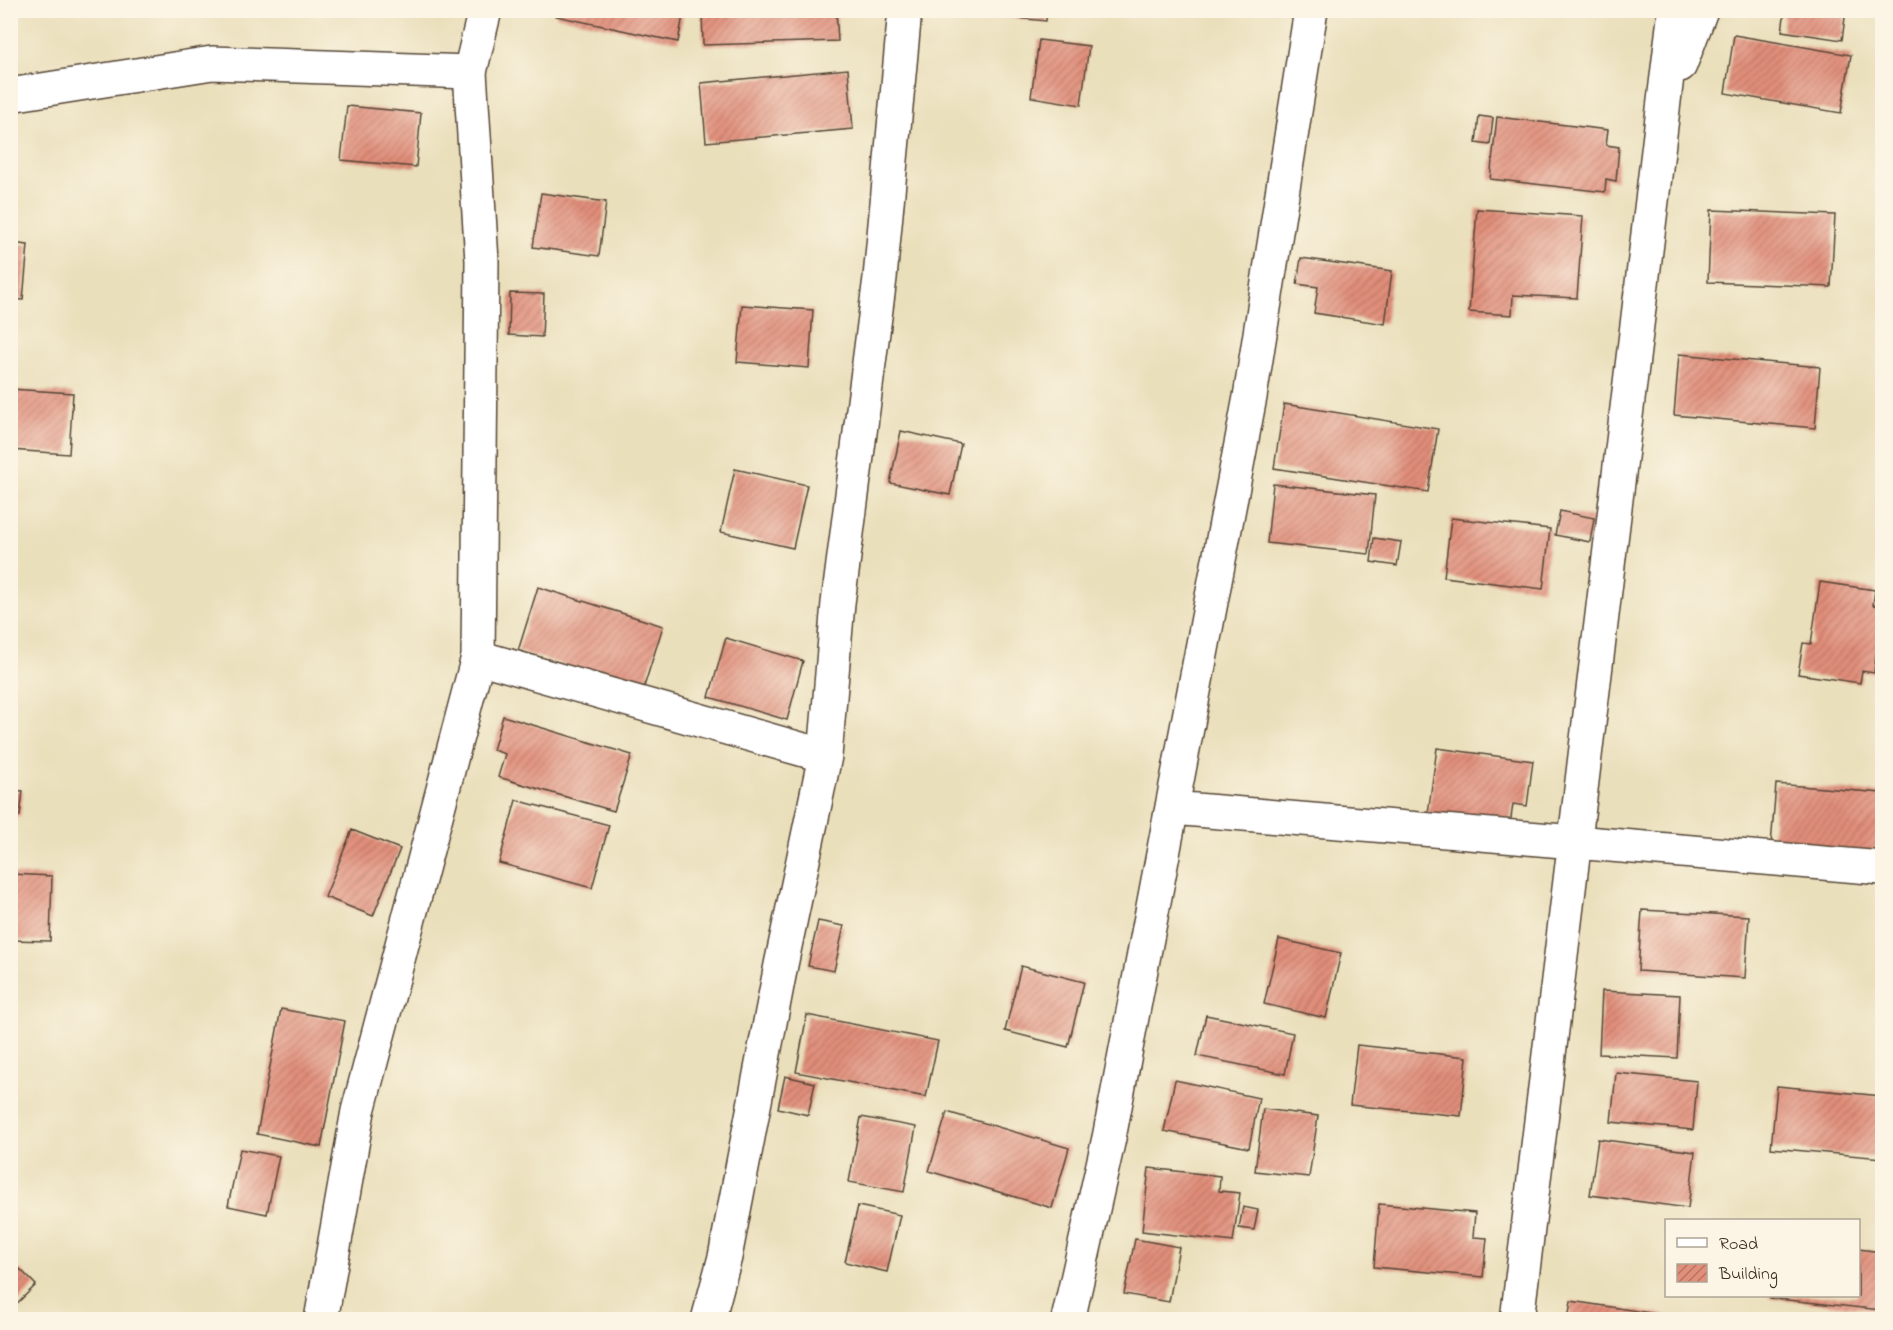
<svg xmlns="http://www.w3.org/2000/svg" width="1893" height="1330" viewBox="0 0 1893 1330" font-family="'Indie Flower',sans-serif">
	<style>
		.building { fill: url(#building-hatch) }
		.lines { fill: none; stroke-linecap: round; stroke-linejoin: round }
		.minor-casing { stroke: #554536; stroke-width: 36 }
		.minor { stroke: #fff; stroke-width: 33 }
	</style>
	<defs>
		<pattern id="building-hatch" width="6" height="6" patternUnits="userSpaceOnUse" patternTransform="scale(1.5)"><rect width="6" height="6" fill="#e18e7a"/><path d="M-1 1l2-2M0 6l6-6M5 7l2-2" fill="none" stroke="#b87463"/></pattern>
	</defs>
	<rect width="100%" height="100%" fill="#fcf5e5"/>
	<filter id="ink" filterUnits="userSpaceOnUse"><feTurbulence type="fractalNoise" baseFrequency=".0167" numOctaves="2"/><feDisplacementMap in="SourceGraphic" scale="12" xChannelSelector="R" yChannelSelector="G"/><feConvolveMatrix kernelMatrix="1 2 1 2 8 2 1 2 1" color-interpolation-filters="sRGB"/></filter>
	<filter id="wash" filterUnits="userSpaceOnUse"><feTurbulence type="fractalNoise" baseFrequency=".008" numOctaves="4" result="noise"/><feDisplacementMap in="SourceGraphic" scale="24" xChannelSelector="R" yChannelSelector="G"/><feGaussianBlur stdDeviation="1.35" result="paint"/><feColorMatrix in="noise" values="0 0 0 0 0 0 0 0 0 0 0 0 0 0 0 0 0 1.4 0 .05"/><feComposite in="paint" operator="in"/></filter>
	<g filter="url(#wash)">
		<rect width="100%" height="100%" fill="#eadfbb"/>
		<g id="blocks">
			<path class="building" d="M557 10H684L678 42 556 16Z
				M702 10H836L838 41 703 45Z
				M997 10H1047L1046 21 996 16Z
				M1785 10H1846L1842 40 1782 31Z
				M1734 35 1851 55 1841 113 1725 93Z
				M1039 40 1089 46 1081 105 1031 97Z
				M848 69 853 129 706 142 701 83Z
				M347 106 421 113 416 167 341 160Z
				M1479 116 1493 118 1490 145 1476 143Z
				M1497 117 1608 130 1606 145 1619 147 1616 181 1606 179 1605 192 1490 179Z
				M541 193 606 202 599 256 533 247Z
				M1477 209 1583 216 1577 298 1513 295 1512 315 1469 312Z
				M1711 210 1835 215 1831 287 1708 282Z
				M10 243 28 245 23 300 10 299Z
				M1301 258 1392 271 1385 324 1314 313 1318 287 1297 284Z
				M510 293 544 294 542 337 509 335Z
				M742 305 813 310 809 368 737 362Z
				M1679 354 1820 367 1815 428 1674 415Z
				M10 389 73 393 69 454 10 450Z
				M1284 404 1438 429 1428 492 1274 468Z
				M901 431 961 444 950 495 890 483Z
				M735 469 807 485 793 548 721 532Z
				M1273 484 1375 495 1369 554 1267 543Z
				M1560 511 1594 518 1590 542 1555 535Z
				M1451 518 1550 529 1543 589 1444 577Z
				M1374 538 1401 542 1397 566 1371 562Z
				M1820 582 1875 590 1873 605 1882 606 1874 673 1862 671 1860 683 1798 674 1803 643 1811 644Z
				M538 587 663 626 643 690 518 651Z
				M726 638 803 661 787 720 709 697Z
				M503 716 632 755 614 811 498 777 505 754 493 750Z
				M1437 748 1533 761 1527 806 1513 804 1510 825 1428 814Z
				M1776 784 1882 793V853L1771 845Z
				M10 790 23 791 20 816 10 815Z
				M516 800 609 825 592 888 499 863Z
				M352 830 400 849 373 916 325 897Z
				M10 874 52 876 50 941 10 940Z
				M1642 910 1749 916 1745 978 1638 971Z
				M818 921 844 926 834 971 808 966Z
				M1279 939 1341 953 1326 1018 1264 1004Z
				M1021 966 1084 982 1068 1047 1005 1031Z
				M1602 991 1680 995 1677 1058 1599 1054Z
				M281 1009 345 1021 321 1147 257 1134Z
				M807 1015 938 1041 926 1097 796 1072Z
				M1206 1015 1293 1033 1285 1074 1197 1056Z
				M1357 1045 1467 1057 1461 1116 1350 1105Z
				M1616 1073 1697 1081 1693 1130 1611 1122Z
				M785 1076 815 1083 808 1115 778 1108Z
				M1175 1080 1259 1098 1249 1148 1164 1131Z
				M1777 1086 1882 1096V1158L1771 1148Z
				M1263 1109 1318 1116 1309 1177 1255 1171Z
				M947 1112 1069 1148 1052 1208 929 1171Z
				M861 1117 916 1127 904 1192 849 1182Z
				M1598 1139 1695 1152 1688 1208 1590 1195Z
				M240 1149 279 1156 267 1214 228 1206Z
				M1149 1168 1220 1176 1219 1191 1240 1193 1233 1242 1142 1231Z
				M1379 1204 1475 1213 1473 1237 1487 1238 1483 1277 1374 1267Z
				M858 1206 900 1215 887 1272 845 1262Z
				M1243 1207 1258 1210 1254 1230 1239 1228Z
				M1135 1239 1179 1247 1169 1302 1124 1294Z
				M1858 1249 1882 1252 1881 1310 1769 1298V1296H1858Z
				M20 1269 36 1285 10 1310V1278Z
				M1571 1301 1671 1316 1670 1320H1568Z"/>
		</g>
	</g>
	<g filter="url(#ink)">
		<use href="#blocks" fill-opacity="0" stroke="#554536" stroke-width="1.5"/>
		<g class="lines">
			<g class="minor-casing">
				<path id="minor" d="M1680 65 1701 10
					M10 95 212 63 470 72
					M478 657 825 756
					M1172 808 1882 868
					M321 1320 358 1111 478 657 482 261 470 72 485 10
					M708 1320 725 1257 781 965 825 756 838 603 880 278 905 10
					M1068 1320 1109 1138 1250 397 1311 10
					M1517 1320 1675 10"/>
			</g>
			<use href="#minor" class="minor"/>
		</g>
	</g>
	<rect width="1893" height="1330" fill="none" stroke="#fcf5e5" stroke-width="36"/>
	<rect x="1665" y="1219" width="195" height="78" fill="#fcf5e5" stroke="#afa495" stroke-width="1.5"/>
	<rect x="1677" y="1238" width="30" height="9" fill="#ffffff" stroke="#afa495" stroke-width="1.5"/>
	<text x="1719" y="1249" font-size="18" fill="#3b2a1e">Road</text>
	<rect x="1677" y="1264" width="30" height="18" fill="url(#building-hatch)" stroke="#afa495" stroke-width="1.5"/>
	<text x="1719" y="1279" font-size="18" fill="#3b2a1e">Building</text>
</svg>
